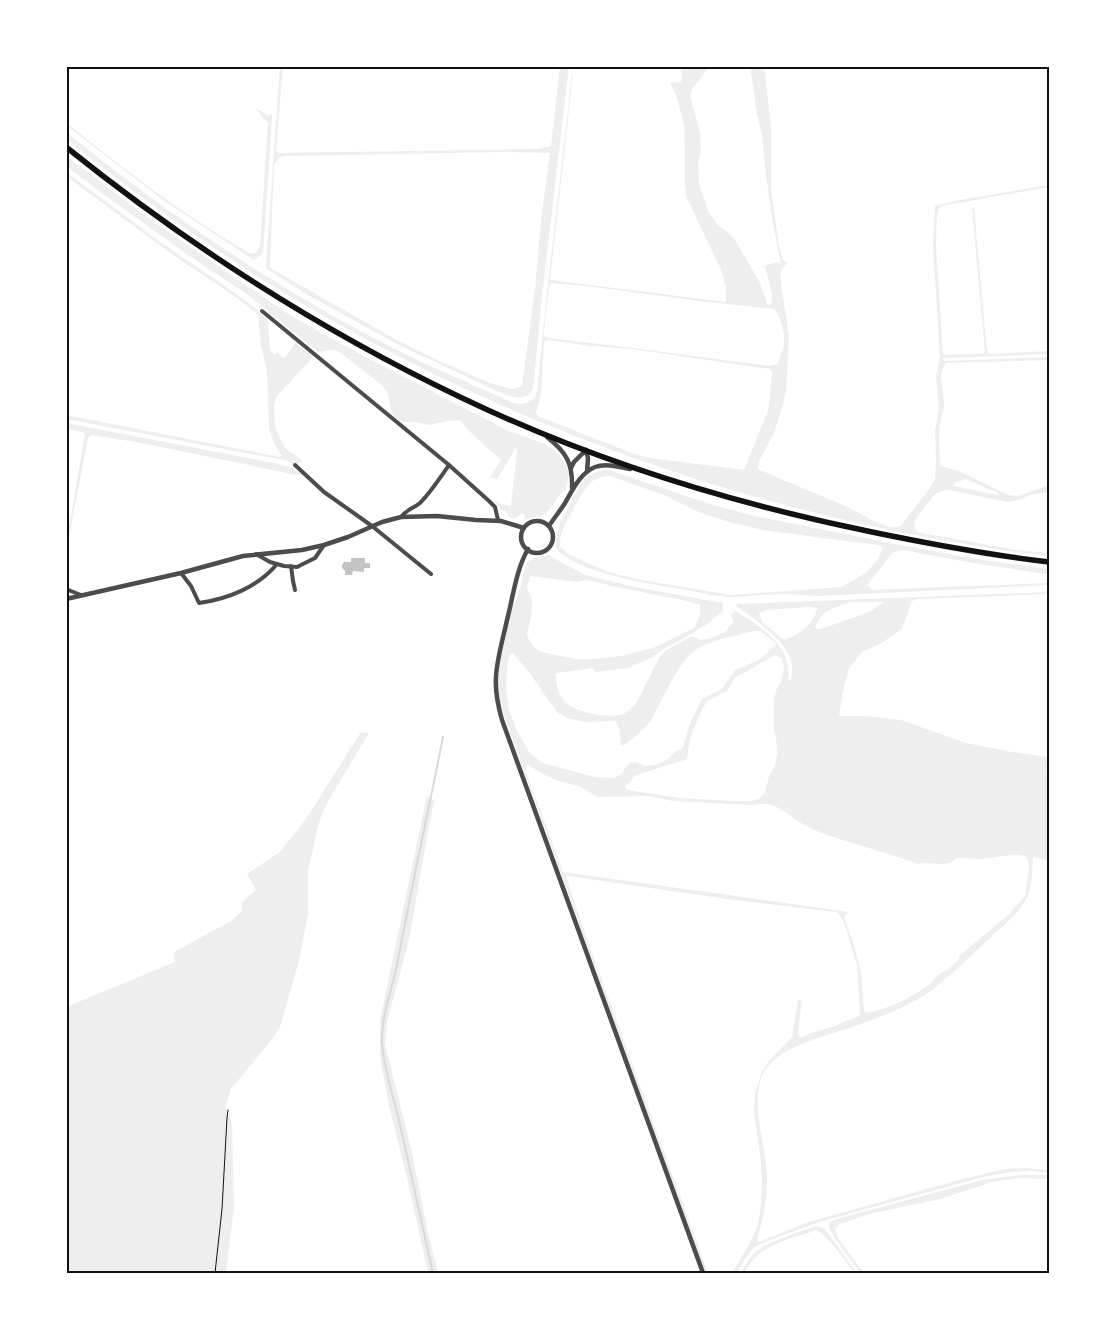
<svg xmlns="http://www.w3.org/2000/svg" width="1115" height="1339" viewBox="0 0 1115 1339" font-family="Signika,sans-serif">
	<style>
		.green { fill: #eee; fill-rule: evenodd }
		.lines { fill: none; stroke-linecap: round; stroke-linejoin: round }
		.stream { stroke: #d9d9d9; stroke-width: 2 }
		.building { fill: #c4c4c4 }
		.path { stroke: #111; stroke-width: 1 }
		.minor { stroke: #4c4c4c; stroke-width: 4 }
		.tertiary { stroke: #4c4c4c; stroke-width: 4.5 }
		.primary { stroke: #111; stroke-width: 5.5 }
		.neatline { fill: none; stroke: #111; stroke-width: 2 }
	</style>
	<rect width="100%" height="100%" fill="#fff"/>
	<path class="green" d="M280 66H283L276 151 278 153 538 149 551 146 560 66H569L543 288 533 389C532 390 529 395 528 395 520 401 507 395 499 392L399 345 306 294 267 269 266 264ZM505 152 550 153 541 220 535 289 522 386 512 389 490 383 435 359 393 338 272 269 270 266 274 165 279 158 283 156Z
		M682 66H712L706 71 692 89 690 96 700 133 701 147 698 165 699 184 708 211 717 224 734 238 759 281 768 305H771L772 295 765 266 776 262 781 264 773 223 766 175 762 135 757 114 750 66H760L765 72 771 129V190L779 247 783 260 787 263 781 270V284L789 337 786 391 783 405 774 433 759 461 758 469C788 483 819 494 849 508 865 515 881 529 900 527L930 488 935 479 936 458 935 431 939 408 936 376 940 358 933 246 935 206 960 200 1049 185V187L940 206 937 213 936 246 943 354 946 355 982 354 985 352 972 208 974 207 987 352 989 354 1049 351V354L943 358 944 361 1049 357V360L946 363C935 378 946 392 944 408 943 413 941 418 940 424 938 438 940 452 940 466L959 471 1008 495 1018 496 1049 485V492L1030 495 1019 500 1008 502 949 490 941 491 934 495 915 520 914 525 916 531 921 533 1017 550 1049 553V556C1009 552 970 545 931 538 710 497 496 417 303 304 220 255 141 199 66 139V132C166 213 274 287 389 346 429 367 472 384 513 403 522 405 527 403 535 398L537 391 547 293 572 73 573 74 550 280 726 302V287L722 272 687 198 685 184V153L684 125 677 98 670 83 681 82ZM551 283 586 286 699 301 774 309C782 319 786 335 783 348 782 354 779 358 778 364L769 366 625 347 547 338 544 336V332L549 286ZM548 340 591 346 632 349 770 369 772 373 768 411 744 470 650 458 634 454 538 416 536 413 541 394 544 342ZM966 479 998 493V495L953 486 955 483Z
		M255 108 269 116 270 114 272 115V117L263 253 254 260 163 200 66 125V122C124 170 185 216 251 254L255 253 260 247 268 123Z
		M66 156 154 222 290 315 358 353 439 395 509 431 545 444 554 450 561 457 567 466 569 475 565 491 563 490 551 508 544 515 524 520 525 516 524 514H520L515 519 509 517C507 512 506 510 500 510L495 501H498L500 504 511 506 517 449 516 448 497 479 490 477 501 460 470 432 460 420 447 421 429 425 417 422H403L394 416 391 410 388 393 382 385 338 351 331 350 318 352 248 295 191 257 110 199 66 166Z
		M66 172 163 244 238 295 258 310 268 321 270 350 275 355 277 352 284 359 295 343 313 357 276 397 274 407 275 428 285 448 303 461 298 463V466L288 461 66 419V415L280 457 281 455 273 441 269 428 267 372 261 345 258 315C235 295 209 279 183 262 144 234 105 205 66 176Z
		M66 423 279 464 292 468 302 474 300 475 292 474 136 442 91 435 88 438 66 553V537L71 516 85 433 66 428Z
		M605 470 612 471 680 494 720 507 754 516 916 548 990 561 1049 569V574H1045L967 562 903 550 893 552 867 585 872 590 1049 583V585L817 596C799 594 781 594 763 595 753 595 743 597 733 597 718 597 702 593 687 590 657 585 571 573 555 546L559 524 581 483 588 476 596 472ZM610 476 664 495 701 513 733 523 769 531 878 545 883 547 878 559 867 572 842 587 730 595 636 579 608 572 570 555 560 547C560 543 560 539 561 535 564 524 585 485 594 480 599 477 604 477 610 476Z
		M548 555 583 574 605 580 640 588 723 603V611L707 624 686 637 663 649 653 657 628 668 595 672 593 668 556 673C556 681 557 690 561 697 570 712 604 718 620 715 626 714 631 708 636 704L659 658 665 651 692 636 701 640 711 638 725 632 734 622 731 615 735 611C760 626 793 646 788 680H791C792 674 793 666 791 660 786 641 751 616 735 605L738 604 1049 592V594L916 599 911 602 909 610 902 629 880 644 862 652 849 668 843 691 839 716H865L901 720 966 743 1012 752 1048 757 1046 774 1049 776V861L1033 857C1032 873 1033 887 1025 901 1020 912 1003 926 994 934 974 953 954 973 932 990 912 1005 885 1015 861 1024 832 1035 784 1043 766 1069 747 1097 767 1147 767 1180 767 1200 763 1220 757 1239L759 1242 809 1222 955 1181 1004 1169 1025 1168 1049 1170V1173L1034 1171 1011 1172 983 1177 819 1222 760 1244 752 1249 736 1273H732L751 1241 758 1225 761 1205 762 1184 761 1162 754 1111 755 1093 762 1072 768 1062 792 1037 798 1000H802L798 1034 801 1038 809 1034 835 1026 860 1015 857 965 844 922 839 914 836 912 727 899 568 876 566 877 582 925 708 1273H705L501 707 498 690 499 672 502 654 512 608 518 596 526 564 530 560 537 557ZM530 576 576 582 587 580 617 587 687 601 700 605V615L694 628 653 648 621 656 594 659H576L541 652 534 647 529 640 527 634 532 612V600L527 588ZM851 602H884L869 612 818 630 815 627C823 609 834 608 851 602ZM808 607 817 608C816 623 797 636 784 640L762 622 759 613 766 610ZM753 631H760L777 644 758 660 734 671 722 689 702 699 689 726 683 748 676 751 667 760 654 765 644 766 636 762 630 763 625 768 622 774 614 778 595 777 542 763 529 752 517 731 509 710 506 689 507 667 510 654 513 653 528 671 557 712 567 718 584 722 615 721 619 728 621 745 623 746C633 738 644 731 651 720 662 702 678 662 694 651 709 640 735 636 753 631ZM775 655 782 658 784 668 782 680 777 688 774 699V731L776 736 777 754 775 766 769 776 765 793 759 799 751 801H732L679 798 627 790 625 786 630 782 634 776 687 759 690 738 700 714 707 701 727 691 735 678ZM527 764 541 773 558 781 579 786 598 797 648 796 673 801 753 805C776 799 786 815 805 825 819 833 834 837 849 842 872 849 896 856 919 864 931 861 938 867 952 862L954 859C964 856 972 859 982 859 996 858 1011 853 1025 856L1028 860 1029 868 1025 896 1019 903 1007 916 959 956V959L947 971C938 972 934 982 926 987 908 999 887 1010 865 1013 862 1000 863 987 861 973 858 955 851 937 845 919V915L849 912 563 872 526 772Z
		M361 732 369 733 327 803 318 825 308 872V913L299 961 280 1027 270 1042 231 1089 225 1107 232 1122 234 1207 226 1273H66V1007L175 962 174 952 231 921 242 911 241 903 256 890 247 874 280 852 306 819Z
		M427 795 434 801 428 831 409 940 387 1022 385 1044 411 1148 428 1233 438 1273H428L409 1186 390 1110 383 1074 380 1054V1021Z
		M1021 1175H1049V1179L1021 1178 995 1181 940 1199 870 1214 839 1224 835 1229 838 1238 864 1273H861C855 1266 826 1230 829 1223 831 1221 837 1219 840 1218L982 1180Z
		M815 1226 821 1227 825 1229 857 1273H854C843 1257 832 1242 817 1230 797 1237 767 1243 753 1260 750 1264 747 1268 744 1273H741C745 1265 750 1257 757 1251 768 1241 801 1232 815 1226Z"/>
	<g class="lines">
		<path class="stream" d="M433 1273C421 1222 411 1171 399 1121 393 1095 384 1069 382 1043 381 1016 392 990 397 965 411 889 428 813 443 737"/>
	</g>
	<path class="building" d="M351 558H365V563H370V568H364V572L353 571 352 575H345V571L342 568V565L344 562H351Z"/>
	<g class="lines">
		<path class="path" d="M215 1273 222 1209 227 1118 228 1110"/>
		<path class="minor" d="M262 311 449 465 489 501 495 507 498 520
			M295 465 324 492 372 526 431 574
			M401 517C406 510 414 508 420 503 431 492 440 478 449 465
			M256 554 270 562 284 566 297 567 315 558 324 545
			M291 566 293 581 295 590
			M181 573 191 586 199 603C228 599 258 587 277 564
			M66 589 81 595"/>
		<path class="tertiary" d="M547 437C566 452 573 463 572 488
			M571 468 574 462 586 450 588 458 587 472
			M521 537a16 16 0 1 1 32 0a16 16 0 1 1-32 0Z
			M549 526C554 518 560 511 565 503 572 491 580 473 595 467 606 463 619 467 630 469
			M528 549C516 570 513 597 507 620 503 639 497 658 496 677 495 692 498 706 502 720L703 1273
			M66 599 181 573 243 556 302 550 324 545 348 537 382 522 401 517 437 516 476 520 501 521 524 528"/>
		<path class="primary" d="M66 147C188 245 320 330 460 397 591 460 730 503 872 532 930 544 989 555 1049 562"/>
	</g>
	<rect width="1115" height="1339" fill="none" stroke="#ffffff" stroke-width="135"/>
	<rect x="68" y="68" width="980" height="1204" class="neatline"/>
</svg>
